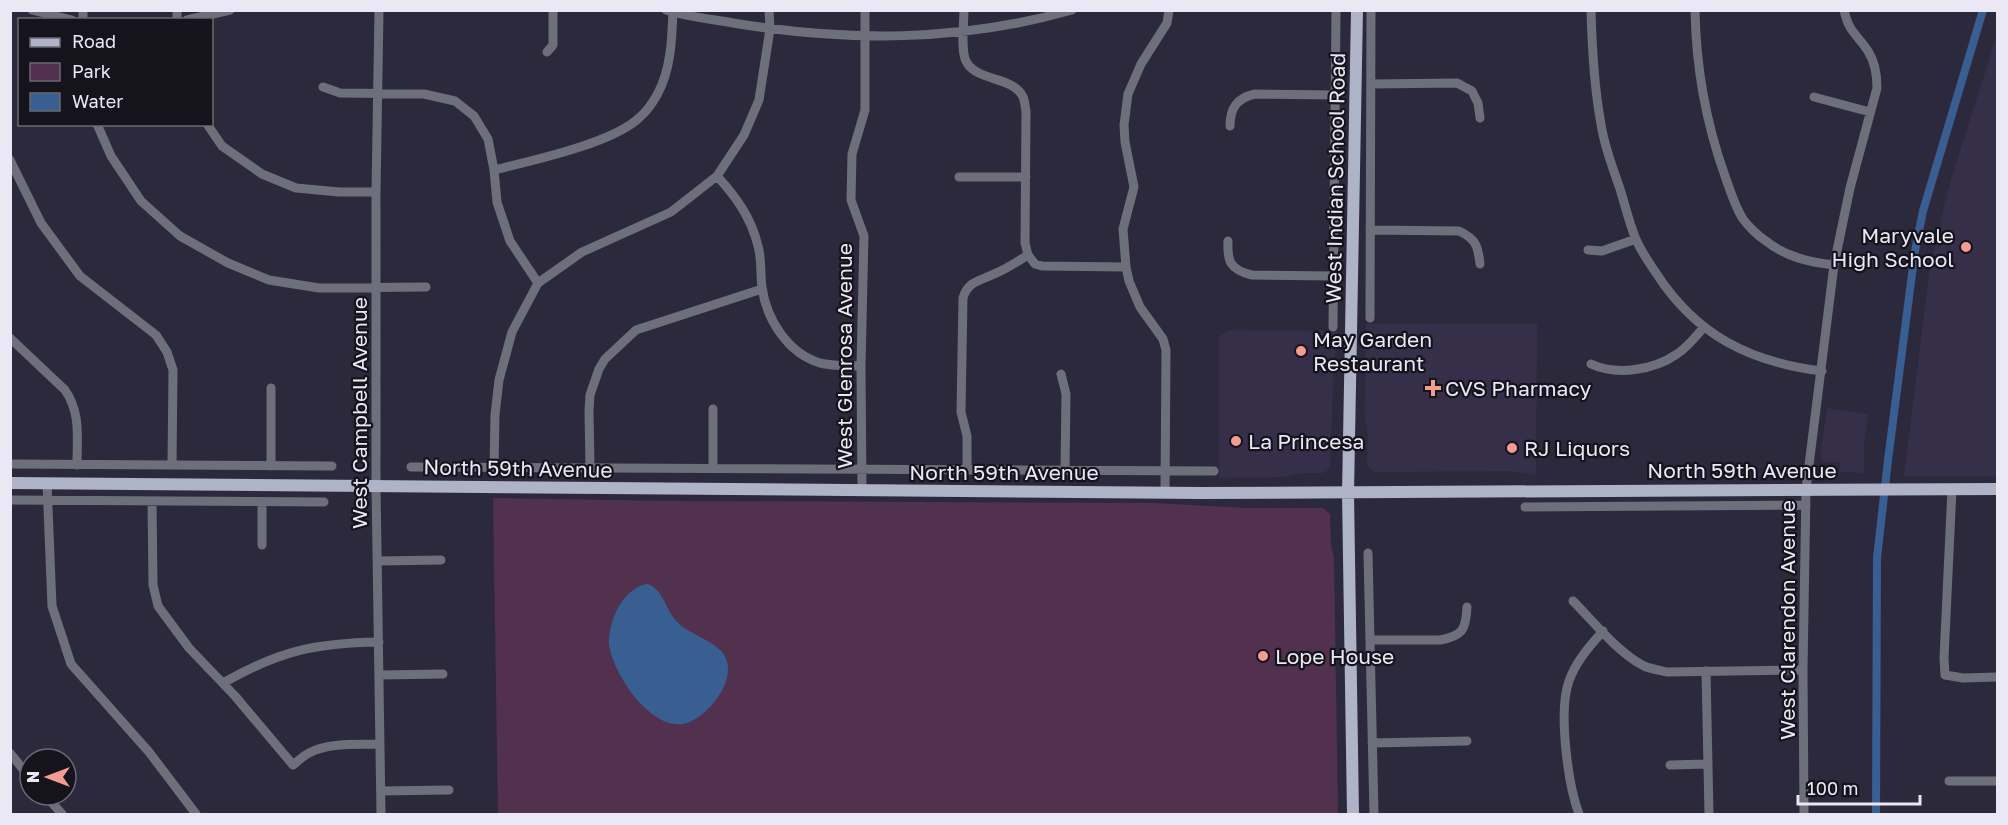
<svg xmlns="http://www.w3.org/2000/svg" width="2008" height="825" viewBox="0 0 2008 825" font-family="'Golos Text',sans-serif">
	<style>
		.built { fill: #352f49 }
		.green { fill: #51314d }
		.water { fill: #385e92 }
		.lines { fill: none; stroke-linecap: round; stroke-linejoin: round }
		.canal { stroke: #385e92; stroke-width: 8 }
		.minor { stroke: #6d707a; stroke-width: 9 }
		.major { stroke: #aeb3c8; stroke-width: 12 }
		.poi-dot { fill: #f59c91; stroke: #15131c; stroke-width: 2 }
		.labels { text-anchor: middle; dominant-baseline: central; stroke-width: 4.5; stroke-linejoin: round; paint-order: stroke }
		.street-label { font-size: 21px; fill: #eae8f5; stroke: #15131c }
		.poi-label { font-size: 21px; fill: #eae8f5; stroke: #15131c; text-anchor: start }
	</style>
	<rect width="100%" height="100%" fill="#2d293d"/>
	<path class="built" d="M1997 35V476H1904L1929 275 1948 189Z
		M1366 324H1537L1536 475 1509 471 1374 472 1370 469 1367 465 1368 434 1365 418Z
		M1228 330 1338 331 1334 364 1330 465 1328 470 1323 473H1301L1283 477 1219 478V337Z
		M1827 408 1868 414 1864 443V473L1840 472V462L1825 463 1820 458Z"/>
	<path class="green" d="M493 498 674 501 1154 503 1247 508H1323L1330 514 1331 545 1334 557 1338 814H498Z"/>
	<path class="water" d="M647 584C663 588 666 611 677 622 690 635 711 639 722 652 741 675 711 713 690 722 654 737 613 674 609 645 608 632 613 617 619 606 626 595 635 586 647 584Z"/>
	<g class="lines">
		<path class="canal" d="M1876 814 1877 558 1888 460 1915 251 1923 211 1983 10"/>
		<path class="minor" d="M32 10 72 20
			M83 10V20
			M177 10V20
			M379 10 376 192V486L381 814
			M666 10C688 17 711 19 733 23 848 42 959 42 1072 10
			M964 10C964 23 960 53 967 63 979 82 1013 76 1023 97 1025 101 1025 107 1026 111L1025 243 1028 255C1017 262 1006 269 994 274 980 281 968 281 963 298L961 412 967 436V470
			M1591 10C1592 48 1594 87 1601 124 1604 146 1613 168 1620 189 1625 205 1629 222 1635 237 1640 250 1648 261 1656 273 1696 335 1749 362 1822 371
			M1695 10C1696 68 1706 123 1725 176 1730 190 1735 207 1743 219 1748 226 1758 236 1766 241 1786 257 1809 262 1834 265
			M187 20 230 10
			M547 52 553 45V10
			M1371 84 1457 83 1472 91 1478 103 1480 118
			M323 87 340 93 424 94 455 101 474 116 488 139 494 170 497 202 510 241 538 283
			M1814 97 1870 112
			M97 124 111 156 141 201 180 236 228 263 269 280 319 288 426 287
			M207 124 222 146 262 174 296 188 339 192H376
			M1230 126C1230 108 1237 98 1255 94L1336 95
			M10 160 41 223 80 276 156 335 167 352 173 370 172 465
			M494 170C531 161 614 143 640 117 646 112 653 102 657 95 671 70 672 39 673 10
			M717 176C736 197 751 217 758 246 762 259 760 273 762 287 766 318 787 353 820 363 833 366 848 366 861 366
			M959 177H1026
			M1370 230 1459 231C1476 239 1478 246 1480 264
			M1228 241C1227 261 1230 270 1252 275L1333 276
			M1588 250 1602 251 1636 239
			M1028 255 1035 264 1042 266 1126 267
			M1370 318 1371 10
			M1333 327 1336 10
			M10 338 65 390C81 413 77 438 77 465
			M1591 364C1617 376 1654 370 1677 354 1688 347 1696 336 1704 327
			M1061 374 1066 394 1065 470
			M271 388V466
			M713 409V468
			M10 464 332 466
			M411 467 1214 471
			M494 467 495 415 499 380 512 332 538 283 582 252 671 212 717 176 744 135 759 100 770 29 769 10
			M590 468 589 410 590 395 599 369 605 359 636 330 762 289
			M47 483 52 606 71 664 149 752 196 814
			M1952 489 1944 658 1945 675 1963 678 1998 677
			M862 490 861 366 864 236 851 200 852 154 865 110V10
			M1165 492 1166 350 1163 339 1140 307 1129 281 1126 267 1123 229 1134 187 1125 142 1124 125 1128 94 1141 64 1167 23 1169 10
			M10 500 324 502
			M152 501 153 585 158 606 189 648 235 696 293 765C298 761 303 756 309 753 329 742 358 745 380 744
			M262 502V545
			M1525 507 1806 505
			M1368 553 1374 814
			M378 561 441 560
			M1573 601C1593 621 1618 653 1644 666 1651 669 1659 670 1667 672L1803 670
			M1370 640H1440C1463 636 1466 629 1467 607
			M1706 671 1709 814
			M380 675 443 674
			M223 683C279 651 315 643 379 642
			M1372 743 1467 741
			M10 753 30 778
			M1670 765 1707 764
			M1949 781H1998
			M381 791 449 790
			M45 795 62 814
			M1579 814C1568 785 1558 711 1569 681 1576 661 1589 647 1603 631
			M1804 814 1803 670 1806 489 1834 265 1850 188 1877 88C1877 75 1875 62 1868 51 1857 34 1849 33 1844 10"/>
		<path class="major" d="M10 483 1200 493 1998 489
			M1353 814 1348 493 1357 10"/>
	</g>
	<g class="poi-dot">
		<circle cx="1966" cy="247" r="6"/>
		<circle cx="1301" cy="351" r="6"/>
		<path d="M1430 379h6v6h6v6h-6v6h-6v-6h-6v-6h6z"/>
		<circle cx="1236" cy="441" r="6"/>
		<circle cx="1512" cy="448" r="6"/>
		<circle cx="1263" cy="656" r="6"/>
	</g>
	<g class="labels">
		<g class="street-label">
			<text transform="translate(1335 178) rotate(-89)">West Indian School Road</text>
			<text transform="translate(844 356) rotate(-90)">West Glenrosa Avenue</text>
			<text transform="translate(359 413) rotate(-90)">West Campbell Avenue</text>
			<text transform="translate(518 468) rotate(1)">North 59th Avenue</text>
			<text x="1742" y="470">North 59th Avenue</text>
			<text x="1004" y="472">North 59th Avenue</text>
			<text transform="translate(1787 620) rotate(-90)">West Clarendon Avenue</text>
		</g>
		<g class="poi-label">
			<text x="1954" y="235" text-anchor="end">Maryvale<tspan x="1954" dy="24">High School</tspan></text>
			<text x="1313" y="339">May Garden<tspan x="1313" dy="24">Restaurant</tspan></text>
			<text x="1445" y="388">CVS Pharmacy</text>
			<text x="1248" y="441">La Princesa</text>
			<text x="1524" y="448">RJ Liquors</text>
			<text x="1275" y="656">Lope House</text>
		</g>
	</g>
	<rect width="2008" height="825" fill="none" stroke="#eae8f5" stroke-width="24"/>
	<rect x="18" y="18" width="195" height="108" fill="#15131c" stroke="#6a6873" stroke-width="1.5"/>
	<rect x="30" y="38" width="30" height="9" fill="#aeb3c8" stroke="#6a6873" stroke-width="1.5"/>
	<text x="72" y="48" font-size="18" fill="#eae8f5">Road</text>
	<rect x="30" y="63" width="30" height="18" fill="#51314d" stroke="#6a6873" stroke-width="1.5"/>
	<text x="72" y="78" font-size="18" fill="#eae8f5">Park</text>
	<rect x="30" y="93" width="30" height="18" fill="#385e92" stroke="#6a6873" stroke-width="1.5"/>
	<text x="72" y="108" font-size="18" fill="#eae8f5">Water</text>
	<g transform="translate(48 777) rotate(270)"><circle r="28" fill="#15131c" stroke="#6a6873" stroke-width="1.5"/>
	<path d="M0-4.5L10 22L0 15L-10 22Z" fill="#f59c91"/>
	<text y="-9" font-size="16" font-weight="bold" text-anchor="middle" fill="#eae8f5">N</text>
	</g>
	<path d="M1798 795v9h122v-9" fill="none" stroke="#eae8f5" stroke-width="3"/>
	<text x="1807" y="795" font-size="18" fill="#eae8f5" stroke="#15131c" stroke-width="4.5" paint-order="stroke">100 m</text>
</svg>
